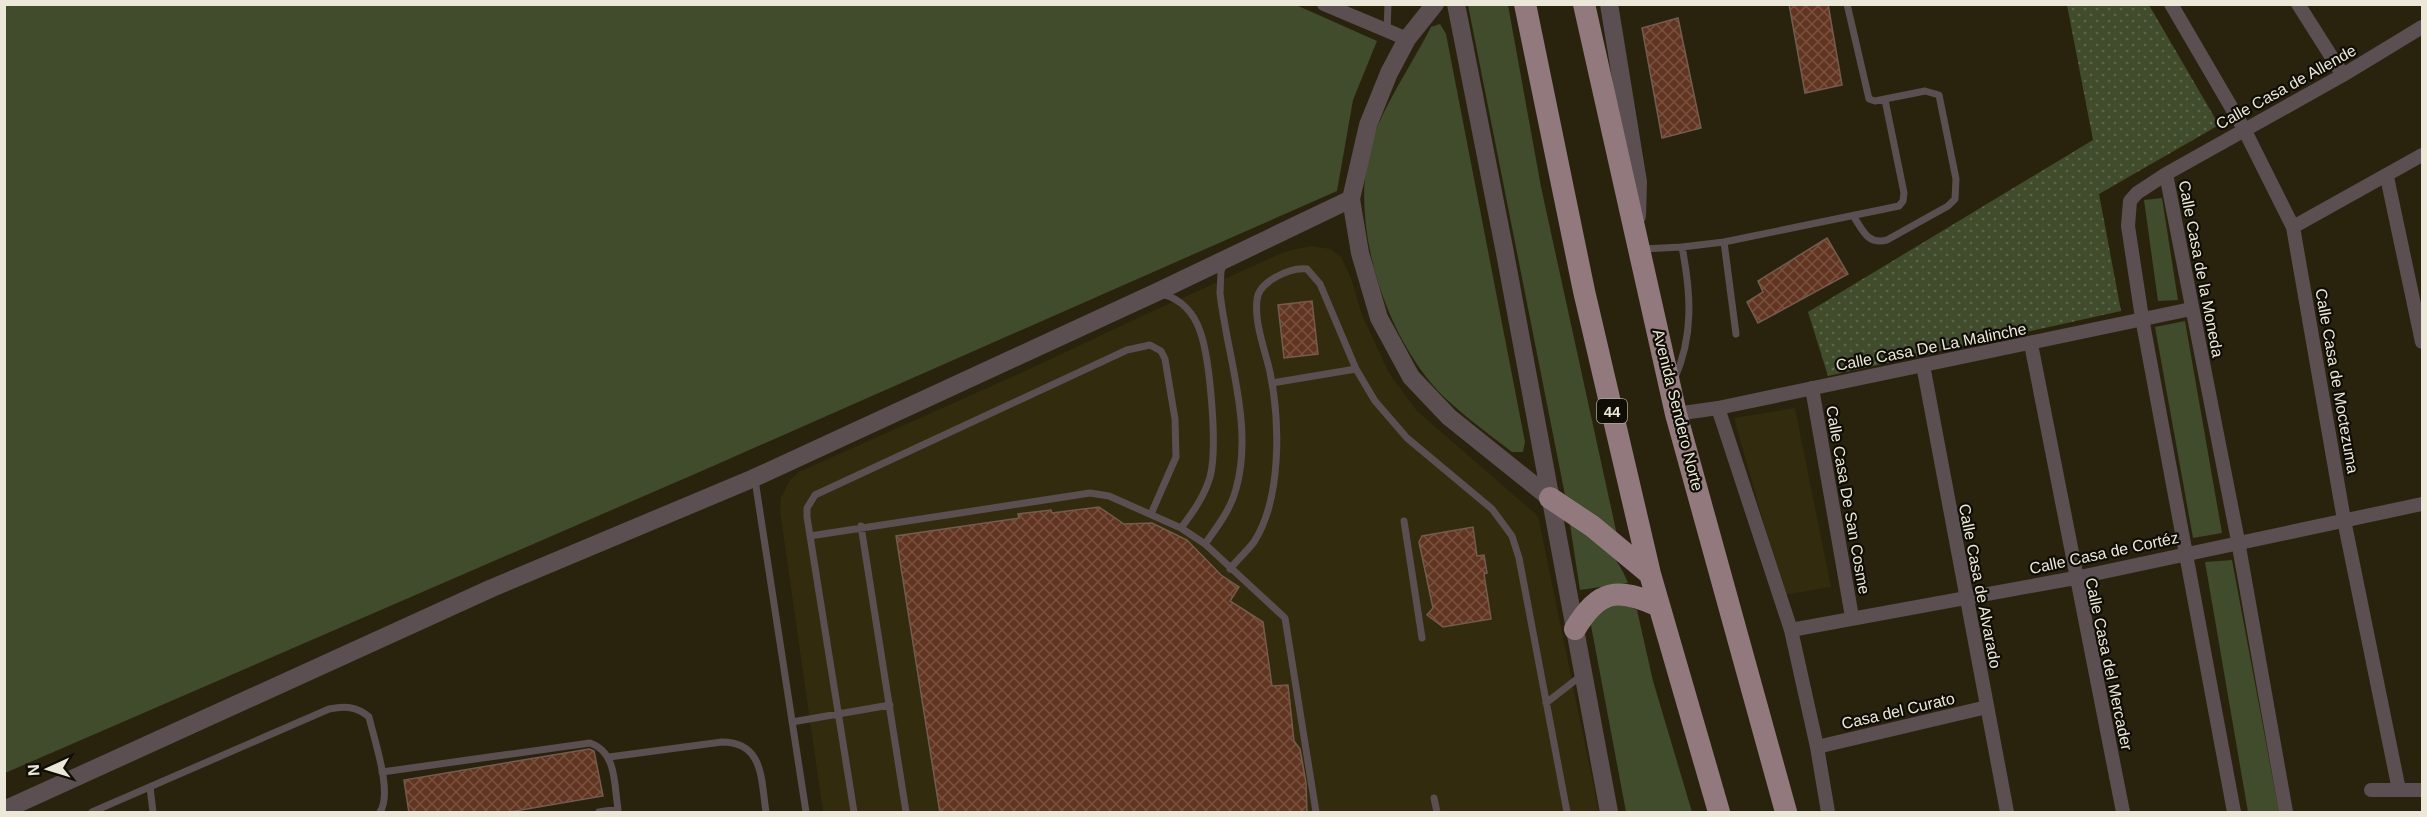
<svg xmlns="http://www.w3.org/2000/svg" width="2427" height="817" viewBox="0 0 2427 817" font-family="Helvetica,sans-serif">
	<style>
		.built { fill: #332b0d }
		.grass { fill: #404c2b }
		.park { fill: url(#park-dots) }
		.building { fill: url(#building-cross-hatch); stroke: #745b51; stroke-width: 1.5 }
		.lines { fill: none; stroke-linecap: round; stroke-linejoin: round }
		.service { stroke: #5b4f51; stroke-width: 7 }
		.minor { stroke: #5b4f51; stroke-width: 14 }
		.tertiary { stroke: #5b4f51; stroke-width: 18 }
		.primary { stroke: #92797d; stroke-width: 22 }
		.labels { text-anchor: middle; dominant-baseline: central; stroke-width: 4.5; stroke-linejoin: round; paint-order: stroke }
		.shield { fill: #100d05; stroke: #a9a69a; stroke-width: 1.5 }
		.shield-label { font-size: 15px; font-weight: bold; fill: #ebe8da }
		.street-label { font-size: 16px; fill: #ebe8da; stroke: #100d05 }
	</style>
	<defs>
		<pattern id="park-dots" width="8" height="8" patternUnits="userSpaceOnUse" patternTransform="scale(1.5)"><rect width="8" height="8" fill="#404c2b"/><path d="M2 2h.1M6 6h.1" fill="none" stroke="#5c6649" stroke-width="1.8" stroke-linecap="round"/></pattern>
		<pattern id="building-cross-hatch" width="8" height="8" patternUnits="userSpaceOnUse" patternTransform="scale(1.5)"><rect width="8" height="8" fill="#623521"/><path d="M0 0l8 8M0 8l8-8" fill="none" stroke="#795241"/></pattern>
	</defs>
	<rect width="100%" height="100%" fill="#29230e"/>
	<path class="built" d="M1310 246 1331 249 1341 257 1351 278 1362 315 1389 373 1417 411 1538 516 1599 812H823L780 511 781 498 790 480 799 472 1021 373 1142 316 1284 252Z
		M1795 408 1831 587 1784 595 1734 418Z"/>
	<path class="grass" d="M1296 5 1377 41 1353 100 1337 191 704 470 5 773V5Z
		M1468 5H1508L1541 187 1617 535 1565 495Z
		M1440 24 1446 34 1525 442 1523 452H1512C1489 434 1465 417 1444 397 1383 337 1342 208 1377 127 1392 93 1414 60 1431 27Z
		M2162 198 2178 300 2158 301 2144 200Z
		M2185 321 2222 533 2193 538 2155 327Z
		M1569 518C1595 537 1616 552 1628 583L1580 590Z
		M2232 560 2279 812H2248L2205 562Z
		M1622 603 1637 610 1653 681 1692 812H1626L1590 620 1604 606Z"/>
	<path class="park" d="M2067 5H2149L2219 125 2099 194 2121 311 1828 376 1808 312 2093 140Z"/>
	<path class="building" d="M1789 4H1828L1842 85 1805 93Z
		M1678 18 1701 128 1662 138 1642 28Z
		M1827 238 1848 274 1758 323 1747 302 1763 292 1758 281Z
		M1312 301 1318 354 1284 358 1278 305Z
		M1099 507 1124 524 1152 523 1187 540 1221 575 1239 587 1230 601 1263 622 1272 686 1288 685 1294 741 1300 749 1306 783 1307 813H940L896 536 1019 518 1018 514 1051 510 1052 513Z
		M1473 527 1477 556 1484 555 1487 573 1484 574 1491 619 1443 627 1427 615 1433 608 1419 542 1422 536Z
		M589 749 594 751 603 796 504 813H409L404 780Z"/>
	<g class="lines">
		<path class="service" d="M1847 4 1869 99 1875 101 1925 91 1939 95 1956 179 1955 199 1948 206 1887 240C1868 245 1863 231 1854 217
			M1387 31 1388 4
			M1724 242 1736 334
			M1682 247 1724 242 1899 206 1903 201 1904 193 1885 100
			M1643 249 1682 247C1691 293 1694 336 1674 380
			M1162 294C1181 299 1194 313 1200 331 1210 359 1218 448 1210 477 1204 497 1193 512 1181 528
			M1272 383 1356 369
			M755 480 806 812
			M1404 521 1422 638
			M861 526 906 812
			M810 536 1090 493 1109 496 1181 528 1205 544 1285 618 1316 812
			M1205 544C1217 527 1231 509 1236 489 1254 426 1227 356 1220 293L1221 271 1224 264
			M1230 569C1237 560 1247 551 1254 542 1282 498 1280 421 1270 372 1265 350 1254 322 1257 300 1258 282 1290 267 1307 269L1320 284 1356 369 1375 401 1407 438 1492 509 1512 536 1519 558 1567 812
			M1546 703 1582 675
			M792 722 890 705
			M609 757 722 742C764 742 761 780 766 812
			M382 772 590 743C617 752 614 785 618 809L599 812
			M150 787 153 812
			M1434 798 1437 812
			M92 812 329 709C345 706 356 706 369 717 374 739 393 793 380 812
			M854 812 807 517V508L815 495 1127 350 1150 345 1161 351 1165 359 1175 419 1176 457 1151 514"/>
		<path class="minor" d="M1324 4 1407 39
			M2171 4 2244 129 2293 227 2344 520 2399 790
			M2298 4 2343 75
			M2166 174 2238 541 2286 812
			M2387 177 2422 342
			M2293 227 2422 155
			M2031 344 2123 812
			M1923 365 2007 812
			M1812 388 1852 617
			M1718 408 1791 630 1817 747 1828 812
			M1676 414 1718 408 2191 309
			M1791 630 2075 578 2422 504
			M1817 747 1987 707
			M2371 790H2422
			M2234 812 2142 318 2128 226 2130 201 2137 193 2166 174 2343 75 2422 27"/>
		<path class="tertiary" d="M1435 4 1407 39 1389 73 1368 125 1351 199 1360 253 1379 318 1411 377 1449 417 1550 498
			M1456 4 1505 253 1609 812
			M1609 4 1638 182 1637 216
			M4 810 492 588 754 478 1157 292 1351 199"/>
		<path class="primary" d="M1525 4 1584 291 1650 574 1719 812
			M1584 4 1676 414 1786 812
			M1550 498 1592 526 1650 574
			M1575 629C1599 589 1618 587 1659 606"/>
	</g>
	<g class="labels">
		<rect class="shield" x="1597" y="399" width="30" height="24" rx="4.5"/>
		<g class="shield-label">
			<text x="1612" y="411">44</text>
		</g>
		<g class="street-label">
			<text transform="translate(2286 87) rotate(-29)">Calle Casa de Allende</text>
			<text transform="translate(2201 269) rotate(79)">Calle Casa de la Moneda</text>
			<text transform="translate(1931 347) rotate(-11)">Calle Casa De La Malinche</text>
			<text transform="translate(2337 381) rotate(80)">Calle Casa de Moctezuma</text>
			<text transform="translate(1678 410) rotate(76)">Avenida Sendero Norte</text>
			<text transform="translate(1848 500) rotate(80)">Calle Casa De San Cosme</text>
			<text transform="translate(2104 553) rotate(-12)">Calle Casa de Cortéz</text>
			<text transform="translate(1980 586) rotate(79)">Calle Casa de Alvarado</text>
			<text transform="translate(2109 664) rotate(78)">Calle Casa del Mercader</text>
			<text transform="translate(1898 711) rotate(-13)">Casa del Curato</text>
		</g>
	</g>
	<rect width="2427" height="817" fill="none" stroke="#ebe8da" stroke-width="12"/>
	<g transform="translate(48 769) rotate(266)" stroke="#100d05" stroke-width="4.5" paint-order="stroke">
	<path d="M0-4.5L10 22L0 15L-10 22Z" fill="#ebe8da"/>
	<text y="-9" font-size="16" font-weight="bold" text-anchor="middle" fill="#ebe8da">N</text>
	</g>
</svg>
